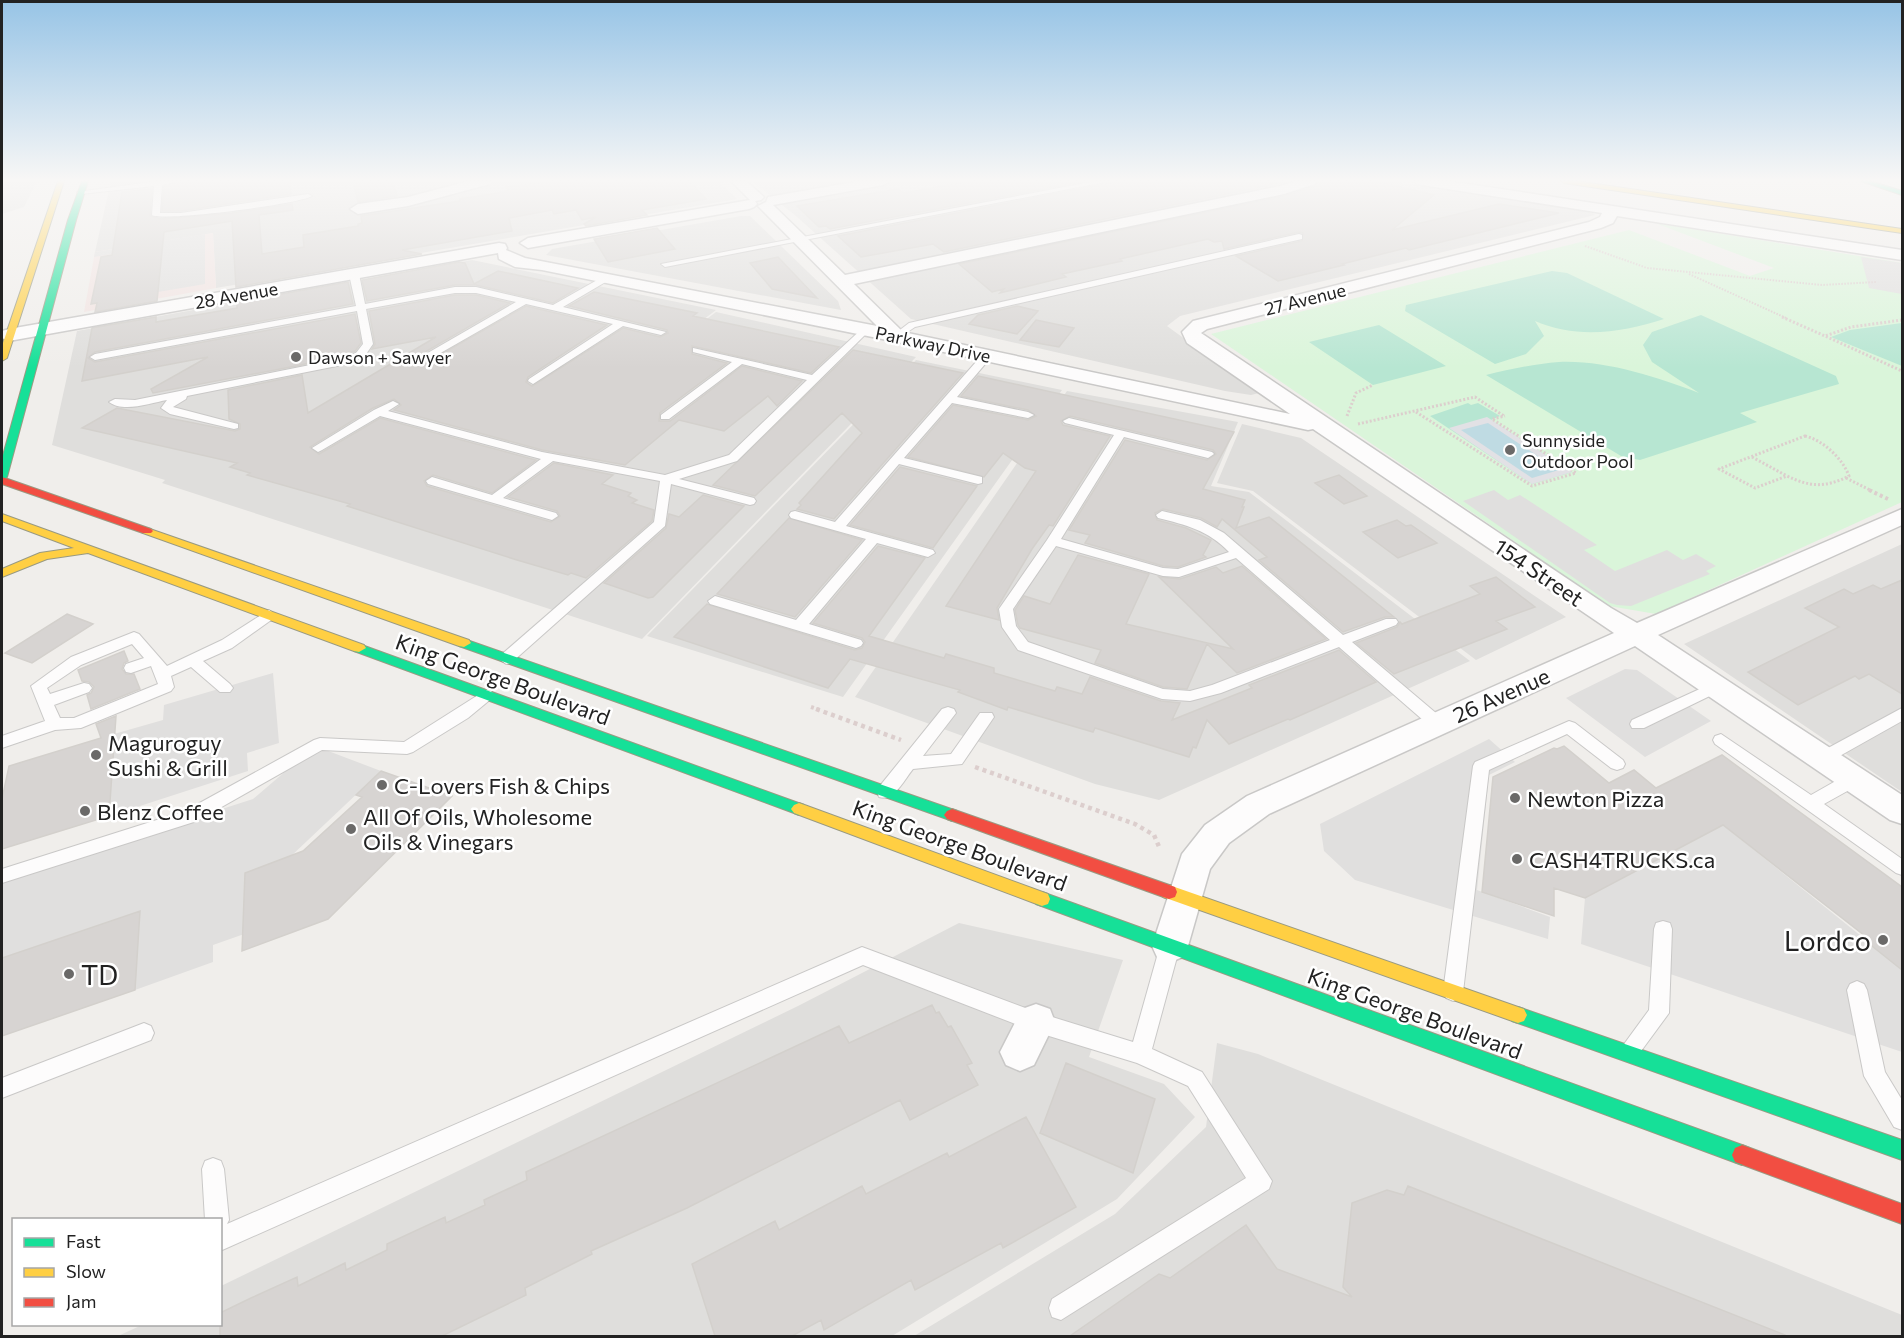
<svg xmlns="http://www.w3.org/2000/svg" width="1904" height="1338" viewBox="0 0 1904 1338" font-family="Commissioner,sans-serif">
	<style>
		.residential { fill: #dfdedc }
		.commercial { fill: #f1e3e1 }
		.park { fill: #daf5da }
		.pitch { fill: #b7e6d2 }
		.parking { fill: #e0dfde }
		.plaza { fill: #e2e1e5 }
		.water { fill: #bfdbe3 }
		.building { fill: #d7d4d2; stroke: #d3d0cc; stroke-width: 1.5 }
		.lines { fill: none; stroke-linecap: round; stroke-linejoin: round }
		.lane-casing { stroke: #c9c8c7; stroke-width: 2 }
		.street-casing { stroke: #c9c8c7; stroke-width: 3 }
		.fast-casing { stroke: #999a82; stroke-width: 2 }
		.slow-casing { stroke: #999a82; stroke-width: 2 }
		.jam-casing { stroke: #999a82; stroke-width: 2 }
		.path-far3 { stroke: #dccecd; stroke-width: 2; stroke-dasharray: 1.5 1.5; stroke-linecap: butt }
		.path-far2 { stroke: #dccecd; stroke-width: 3; stroke-dasharray: 2 2; stroke-linecap: butt }
		.path-far1 { stroke: #dccecd; stroke-width: 4; stroke-dasharray: 3 3; stroke-linecap: butt }
		.path { stroke: #dccecd; stroke-width: 4.5; stroke-dasharray: 4 4; stroke-linecap: butt }
		.lane { fill: #fdfcfc; fill-rule: evenodd }
		.street { fill: #fdfcfc; fill-rule: evenodd }
		.fast { fill: #16e098; fill-rule: evenodd }
		.slow { fill: #ffcf43; fill-rule: evenodd }
		.jam { fill: #f24e42; fill-rule: evenodd }
		.poi-dot { fill: #6a6968; stroke: #fff; stroke-width: 2 }
		.labels { text-anchor: middle; dominant-baseline: central; stroke-width: 5; stroke-linejoin: round; paint-order: stroke }
		.far-street-label { font-size: 18px; fill: #222; stroke: #fff }
		.far-poi-label { font-size: 18px; fill: #222; stroke: #fff; text-anchor: start }
		.street-label { font-size: 22px; fill: #222; stroke: #fff }
		.poi-label { font-size: 22px; fill: #222; stroke: #fff; text-anchor: start }
		.near-poi-label { font-size: 27px; fill: #222; stroke: #fff; text-anchor: end }
	</style>
	<rect width="100%" height="100%" fill="#f0eeeb"/>
	<path class="residential" d="M2 181H37L24 207 2 214Z
		M111 181H719L737 199 216 288 213 233 95 252Z
		M752 181H1389L1590 211 1595 215 1180 316 1167 326 1259 393 1251 395 1225 391 911 319 796 216Z
		M741 216H750L838 301 841 310 546 255 552 249Z
		M472 260 716 310 580 414 716 312 916 357 642 639 162 483 165 480 52 445 77 331Z
		M916 360 1062 390 843 697 647 636Z
		M1067 391 1238 422 1211 486 1249 492 1470 661 1159 800 1095 784 855 697Z
		M1242 424 1301 438 1566 617 1476 660 1253 491 1217 483Z
		M1902 544V792L1684 644Z
		M959 923 1123 960 1089 1057 1164 1084 1195 1117 1117 1199 892 1336H118L142 1325 220 1324 221 1286 798 1006Z
		M1217 1043 1258 1054 1902 1315V1336H914L1115 1214 1206 1127Z"/>
	<path class="commercial" d="M213 233 216 288 84 312 95 252Z"/>
	<path class="park" d="M1655 223 1902 263V502L1656 614 1609 606 1211 334 1629 230 1750 276 1774 268Z"/>
	<path class="pitch" d="M1552 271 1567 273 1664 319C1622 333 1576 339 1535 321L1544 336 1526 354 1495 364 1405 311 1406 305Z
		M1701 315 1836 376 1839 384 1740 413 1757 422 1640 460 1621 456 1486 375C1510 369 1534 364 1559 362 1605 360 1657 377 1699 393L1652 362 1643 345 1652 332Z
		M1902 323V366L1831 337 1850 330Z
		M1379 325 1446 366 1373 385 1309 342Z
		M1468 403 1471 405 1478 403 1500 416 1491 420 1572 472 1532 484 1430 416Z"/>
	<path class="parking" d="M205 234V284L158 292 160 246 94 257 95 252Z
		M1861 257 1902 263V294L1869 288Z
		M1494 490 1508 500 1520 495 1597 545 1584 550 1615 571 1667 550 1683 560 1696 554 1716 566 1706 571 1710 574 1631 606 1617 605 1610 603 1463 501Z
		M1625 669 1637 670 1711 721 1645 757 1566 698Z
		M273 673 279 743 247 753 248 771 109 816 114 734 163 720 164 705Z
		M1489 739 1515 762 1489 775 1477 890 1550 917 1548 939 1355 880 1324 851 1320 824Z
		M315 746 381 771 289 858 247 933 213 945V962L135 990 140 911 2 958V880L253 799Z
		M1723 825 1902 969V1052L1581 944 1585 898Z"/>
	<path class="plaza" d="M1487 417 1572 472 1532 484 1449 428Z"/>
	<path class="water" d="M1488 423 1559 470 1532 478 1461 430Z"/>
	<path class="building" d="M180 181H290L291 194 181 211H162L164 187Z
		M353 181H393L397 196 358 202Z
		M550 181H689L706 199 642 210 647 215 586 226 584 224 596 217 582 220 576 210 554 214 552 210 509 218 512 231 402 250 422 254 236 287 232 221 164 232 157 301 95 312 97 303 91 304 101 257 112 255 122 192 152 189 150 216 161 219 232 213 292 204 293 210 259 215 262 254 304 247 303 235 358 226V224L362 223 361 216 460 201V199L504 192 508 190 506 187Z
		M970 181H1086L830 229 826 226 819 227 797 206 898 189 904 193Z
		M1112 181H1290L944 252 933 244 861 257 838 236 1110 183Z
		M1319 181H1375L1434 195 1392 230 1499 204 1559 213 1409 250 1406 248 1342 264 1344 265 1278 281 1236 256 1302 241 1303 233 1299 232 1224 249 1222 241 1214 242 1208 239 1120 259 1122 261 1062 274 1066 277 1000 293 1004 289 992 292 959 264 1284 196 1316 186Z
		M657 228 675 249 608 262 594 239Z
		M778 257 817 298 772 289 750 263Z
		M459 262 465 263 474 284 498 271 578 288 553 303 476 285H455L367 301 362 280Z
		M348 282 353 304 95 352 88 358 95 362 355 314 361 343 355 351 301 365 153 393 151 389 208 357 82 381 92 328 156 317V322L237 308V302Z
		M594 292 697 313 693 316 839 347 811 373 692 346V354L727 363 660 413 659 421H670L742 366 802 381 777 406 768 396 724 431 679 420 625 465 542 450 394 410 401 405 394 399 373 408 310 447 319 454 380 418 536 460 492 493 433 475 424 481 427 486 551 522 560 516 557 511 508 497 554 463 613 475 602 484 631 493 628 496 637 500 632 503 654 510 652 521 586 578 571 573 568 575 517 560 347 506 350 504 247 475 250 473 230 467 237 463 82 428 117 408 235 431 240 429V424L229 419 228 390 302 375 308 413 436 337 372 349 375 344 369 311 455 295H476L510 303 425 352 423 357 429 361 526 306 607 325 528 377 526 382 532 386 623 328 660 337 668 333 667 330 569 306Z
		M1017 306 1038 311 1017 334 969 324 978 315Z
		M1036 320 1074 328 1059 347 1020 340Z
		M853 350 963 373 834 519 797 509 801 505 799 503 862 433 842 413 755 496 713 485Z
		M978 376 1234 432 1203 489 1245 500 1242 507H1244L1236 528 1269 517 1394 617H1385L1343 632 1259 560 1267 557 1222 519 1217 527 1201 518 1163 509 1155 513 1157 520 1186 528 1211 540 1203 555 1206 557 1178 567 1163 566 1085 543 1090 535 1069 530 1125 440 1207 460 1216 454 1213 450 1070 416 1061 421 1063 425 1110 436 1053 526 1049 525 1032 549 997 608 999 620 946 606 1036 471 1025 468 1003 453 984 477 908 457 953 405 1028 420 1036 416 1028 410 961 396Z
		M900 467 977 486 933 548 850 525Z
		M1339 475 1367 496 1344 504 1315 483Z
		M703 495 744 506 653 597 648 598 604 583 666 528 669 514 679 517Z
		M789 518 862 540 795 617 717 594Z
		M1397 520 1406 526 1411 525 1437 543 1398 558 1363 532Z
		M878 546 925 558 869 636 944 658 946 654 994 668V673L1055 691 1057 687 1082 694 1090 677 1161 701 1180 703 1172 720 1252 688 1249 685 1339 650 1376 682 1290 720 1288 719 1229 744 1207 720 1196 748 1193 747 1189 757 1095 728 1093 732 1008 707 1007 710 958 692 960 690 850 659 828 688 674 637 707 604 855 650 862 648 865 642 862 638 813 623Z
		M1078 555 1149 574 1126 624 1233 649 1159 577 1180 579 1216 567 1223 573 1242 566 1326 639 1237 673 1207 644 1187 689 1163 687 1095 663 1101 650 1020 628 1018 625 1015 610 1024 596 1050 604Z
		M1496 577 1535 607 1496 621 1507 629 1394 674 1356 643 1397 627 1400 622 1402 624 1480 594 1470 586Z
		M1902 580V694L1869 674 1859 679 1855 676 1798 705 1748 672 1839 627 1805 608 1844 589 1853 594 1873 585 1881 589Z
		M67 614 93 624 32 663 5 653Z
		M124 651 128 661 124 663 122 669 126 674H134L140 689 91 709 87 695 91 693 94 687 89 682 82 681 78 670Z
		M116 716 109 816 2 849V799L9 766 101 738 96 724Z
		M1564 746 1609 783 1634 770 1656 788 1722 755 1902 887V970L1862 938 1865 936 1723 825 1585 898 1554 888V916L1482 892 1493 777 1554 748 1557 749Z
		M381 771 452 796 328 919 242 951 245 873 303 851 362 797 356 795Z
		M140 911 135 990 2 1036V958Z
		M932 1005 936 1013 939 1012 948 1027 951 1026 972 1063 967 1065 978 1085 910 1120 900 1100 687 1208 591 1251 592 1254 525 1288 526 1295 442 1336H220V1313L251 1298 297 1277 298 1286 345 1263 346 1270 387 1250V1244L445 1217 446 1223 485 1205 484 1200 527 1180 526 1172 839 1026 849 1043Z
		M1066 1063 1155 1099 1133 1173 1040 1133Z
		M1026 1117 1076 1207 1003 1248 1001 1243 915 1290 911 1280 824 1330 821 1320 792 1336H715L692 1264 775 1221 779 1230 862 1186 866 1194 947 1153 949 1157Z
		M1408 1186 1785 1335V1336H1070L1159 1274 1170 1278 1246 1225 1277 1269 1352 1297 1343 1287 1352 1203 1387 1190 1404 1195Z"/>
	<g class="lines">
		<g class="lane-casing">
			<path id="lane" d="M158 181H178L162 185 160 213H181L308 194 312 196C300 204 162 222 152 215L154 186 81 194 77 192Z
				M1096 181H1110L665 267 661 264Z
				M1299 234 1302 235V239L915 327 897 339 892 336 909 323Z
				M354 271 359 274 365 304 455 287H476L553 305 606 275 611 278 609 280 563 307 666 332 661 335 623 326 533 384 528 381 529 379 613 324 526 304 430 359 425 356 426 354 516 302 476 293H455L366 309 373 344 364 357 342 365 187 396 186 399 173 407 238 424V428L234 429 170 414 161 408 167 400C151 403 123 413 109 402L115 399 135 400 335 360 356 353 363 344 357 311 95 360 90 357 95 354 356 306 349 274Z
				M865 326 870 329 869 331 737 461 679 479 754 498 756 501 754 504 750 505 671 484 665 526 511 663 506 664 499 659 501 655 654 522 660 481 553 461 503 498 556 513 558 516 552 520 428 484 426 481 432 477 492 495 541 459 380 416 322 450 318 452 312 448 374 410 393 401 399 404 388 411 542 452 665 475 729 455 807 380 742 364 669 419H661V415L732 362 693 352V348L812 375Z
				M987 353 992 356 957 397 1028 412 1034 415 1028 418 952 403 904 458 982 477V483L978 484 899 464 846 526 933 550 935 553 928 557 877 543 809 624 861 640 863 643 861 646 856 648 710 604 708 601 715 596 796 620 866 539 791 518 789 515 791 512 795 511 835 522 983 354Z
				M1069 418 1212 452 1214 454 1208 458 1124 437 1061 539 1163 568 1178 569 1229 552C1208 530 1186 525 1158 518L1156 515 1162 511 1200 520 1224 533 1343 635 1386 619H1396L1398 622 1396 625 1352 642 1443 719 1445 723 1443 727H1431L1339 647 1221 693 1190 701 1162 699 1018 650 1002 627 999 609 1047 540 1114 435 1065 423 1063 421ZM1056 546 1163 576 1179 577 1236 558 1330 640 1212 685 1190 691 1163 689 1028 642 1016 626 1013 609Z
				M269 610 276 615 274 618 232 648 203 661 230 684 233 688 230 692H220L191 667 171 676 174 687 171 691 81 728 55 730 2 748V736L45 721 31 686 71 657 134 632 139 634 167 666 222 640ZM132 644 144 658 126 664 124 668 126 672 131 673 151 666 158 684 74 718H60L54 705 89 692 92 688 89 684 84 683 50 694 47 688 81 665Z
				M1715 682 1720 683 1723 687 1720 691 1644 728H1632L1630 724 1632 720Z
				M486 690 491 691 494 695 491 699 468 718 413 752 407 754 322 750 197 821 2 883V869L185 811 314 740 320 738 404 742Z
				M948 707 954 709 956 713 923 756 951 754 980 713H992L994 717 962 764 913 769C904 780 894 802 879 797L877 792 879 787 942 709Z
				M1902 708V721L1829 762 1823 764 1817 762 1815 758 1817 754Z
				M1569 721 1575 723 1623 760 1625 764 1623 768 1617 770 1611 768 1567 734 1489 770 1463 992 1460 998 1453 1001 1446 998 1443 992 1473 766 1475 762Z
				M1721 734 1811 795 1848 774 1854 773 1860 774 1862 779 1860 784 1824 804 1902 859V875L1896 873 1715 744 1713 740 1715 736Z
				M1663 921 1670 923 1672 929 1669 1013 1636 1058 1629 1061 1622 1058 1619 1051 1649 1010 1654 929 1656 923Z
				M1170 938 1177 940 1180 946 1152 1049 1202 1072 1272 1181 1269 1189 1061 1320 1052 1317 1049 1308 1052 1299 1246 1178 1188 1086 1137 1063 1036 1032 863 965 220 1251V1220H205L202 1169 205 1161 213 1158 221 1161 224 1169 229 1220 227 1224 862 947 1036 1012 1133 1042 1160 946 1163 940Z
				M1857 981 1864 984 1867 990 1885 1072 1902 1100V1130L1894 1127 1864 1076 1847 990 1850 984Z
				M144 1023 151 1026 154 1033 151 1040 2 1098V1078Z"/>
		</g>
		<g class="street-casing">
			<path id="street" d="M469 181H492L490 184 408 206 358 214 350 209 358 204 408 197Z
				M731 181H746L764 197 761 200 755 201 757 204 754 207 749 209 528 248 520 243 528 238 750 200Z
				M860 181H890L883 185 773 205 845 275 1280 186 1297 181H1317L1315 184 1284 194 854 284 903 332 1290 414 1187 343 1182 332 1193 321 1589 222 1600 217 1602 213 1422 185 1417 184 1415 181H1448L1902 250V260L1617 216 1613 223 1601 228 1207 329 1201 333 1611 608 1637 623 1902 509V525L1658 635 1902 795V824L1890 820 1635 646 1269 814 1229 843 1210 869 1188 946 1183 957 1170 962 1157 957 1152 946 1182 854 1205 825 1247 796 1614 633 1313 429 1308 430 897 342 542 270 515 267 499 259 498 253 9 341 2 338V331L9 329 499 243 505 244 507 248 506 250 525 258 877 326 758 206 766 202 768 197Z
				M1036 1004 1050 1009 1055 1022 1034 1065 1020 1071 1006 1065 1000 1052 1022 1009Z"/>
		</g>
		<g class="fast-casing">
			<path id="fast" d="M82 181H88L76 220 7 477 2 480V459L68 220Z
				M1861 181H1870L1902 191V195Z
				M464 639 957 811 960 815 957 819 952 821 947 819 459 646 457 643Z
				M359 644 804 805 807 809 804 813 799 815 794 813 354 651 352 648Z
				M1042 892 1742 1145 1749 1148 1752 1155 1749 1162 1742 1165 1036 904 1034 899 1036 894Z
				M1518 1007 1902 1140V1160L1512 1021 1509 1015 1512 1009Z"/>
		</g>
		<g class="slow-casing">
			<path id="slow" d="M58 181H64L7 358 2 361V346Z
				M1561 181H1576L1902 229V233L1564 183Z
				M2 514 364 645 366 648 359 652 354 651 88 553 47 559 2 577V569L40 553 74 548 2 521Z
				M147 528 469 640 471 643 464 647 459 646 143 533 141 531 143 529Z
				M799 803 1048 894 1050 899 1048 904 1042 906 794 813 791 809 794 805Z
				M1169 885 1518 1007 1524 1009 1527 1015 1524 1021 1518 1023 1163 897 1161 892 1163 887Z"/>
		</g>
		<g class="jam-casing">
			<path id="jam" d="M2 477 151 529 153 531 151 533H143L2 484Z
				M952 809 1175 887 1177 892 1175 897 1169 899 947 819 944 815 947 811Z
				M1742 1145 1902 1204V1224L1735 1162 1732 1155 1735 1148Z"/>
		</g>
		<path class="path-far3" d="M1585 246 1647 268 1822 285 1876 282
			M1689 274 1786 318"/>
		<path class="path-far2" d="M1782 317 1825 336
			M1902 320 1851 327 1825 336 1902 371
			M1416 412 1532 486 1576 473 1492 419 1505 416
			M1347 416 1356 393 1373 385
			M1358 424 1475 397 1504 416
			M1805 436C1823 440 1843 459 1849 476 1825 488 1810 487 1787 476L1755 488 1719 469Z
			M1752 457 1787 476
			M1846 478 1872 491"/>
		<path class="path-far1" d="M1869 490 1890 500
			M811 707 820 710"/>
		<path class="path" d="M816 709 901 740
			M975 767 1135 824 1154 835 1160 849"/>
		<use href="#lane" class="lane"/>
		<use href="#street" class="street"/>
		<use href="#fast" class="fast"/>
		<use href="#slow" class="slow"/>
		<use href="#jam" class="jam"/>
	</g>
	<linearGradient id="sky" x2="0" y2="1"><stop stop-color="#97c4e6"/><stop offset="0.49" stop-color="#f8f7f6"/><stop offset="1" stop-color="#f8f7f6" stop-opacity="0"/></linearGradient>
	<rect width="1904" height="368" fill="url(#sky)"/>
	<g class="poi-dot">
		<circle cx="296" cy="357" r="6"/>
		<circle cx="1510" cy="450" r="6"/>
		<circle cx="96" cy="755" r="6"/>
		<circle cx="382" cy="785" r="6"/>
		<circle cx="1515" cy="798" r="6"/>
		<circle cx="85" cy="811" r="6"/>
		<circle cx="351" cy="829" r="6"/>
		<circle cx="1517" cy="859" r="6"/>
		<circle cx="1883" cy="940" r="6"/>
		<circle cx="69" cy="974" r="6"/>
	</g>
	<g class="labels">
		<g class="far-street-label">
			<text transform="translate(236 295) rotate(-10)">28 Avenue</text>
			<text transform="translate(1305 299) rotate(-14)">27 Avenue</text>
			<text transform="translate(933 344) rotate(12)">Parkway Drive</text>
		</g>
		<g class="far-poi-label">
			<text x="308" y="357">Dawson + Sawyer</text>
			<text x="1522" y="440">Sunnyside<tspan x="1522" dy="21">Outdoor Pool</tspan></text>
		</g>
		<g class="street-label">
			<text transform="translate(1539 572) rotate(34)">154 Street</text>
			<text transform="translate(503 679) rotate(20)">King George Boulevard</text>
			<text transform="translate(1501 695) rotate(-24)">26 Avenue</text>
			<text transform="translate(960 845) rotate(20)">King George Boulevard</text>
			<text transform="translate(1415 1013) rotate(20)">King George Boulevard</text>
		</g>
		<g class="poi-label">
			<text x="108" y="742">Maguroguy<tspan x="108" dy="25">Sushi &amp; Grill</tspan></text>
			<text x="394" y="785">C-Lovers Fish &amp; Chips</text>
			<text x="1527" y="798">Newton Pizza</text>
			<text x="97" y="811">Blenz Coffee</text>
			<text x="363" y="816">All Of Oils, Wholesome<tspan x="363" dy="25">Oils &amp; Vinegars</tspan></text>
			<text x="1529" y="859">CASH4TRUCKS.ca</text>
		</g>
		<g class="near-poi-label">
			<text x="1871" y="940">Lordco</text>
			<text x="81" y="974" text-anchor="start">TD</text>
		</g>
	</g>
	<rect width="1904" height="1338" fill="none" stroke="#222222" stroke-width="6"/>
	<rect x="12" y="1218" width="210" height="108" fill="#ffffff" stroke="#a7a7a7" stroke-width="1.5"/>
	<rect x="24" y="1238" width="30" height="9" fill="#16e098" stroke="#a7a7a7" stroke-width="1.5"/>
	<text x="66" y="1248" font-size="18" fill="#222222">Fast</text>
	<rect x="24" y="1268" width="30" height="9" fill="#ffcf43" stroke="#a7a7a7" stroke-width="1.5"/>
	<text x="66" y="1278" font-size="18" fill="#222222">Slow</text>
	<rect x="24" y="1298" width="30" height="9" fill="#f24e42" stroke="#a7a7a7" stroke-width="1.5"/>
	<text x="66" y="1308" font-size="18" fill="#222222">Jam</text>
</svg>
